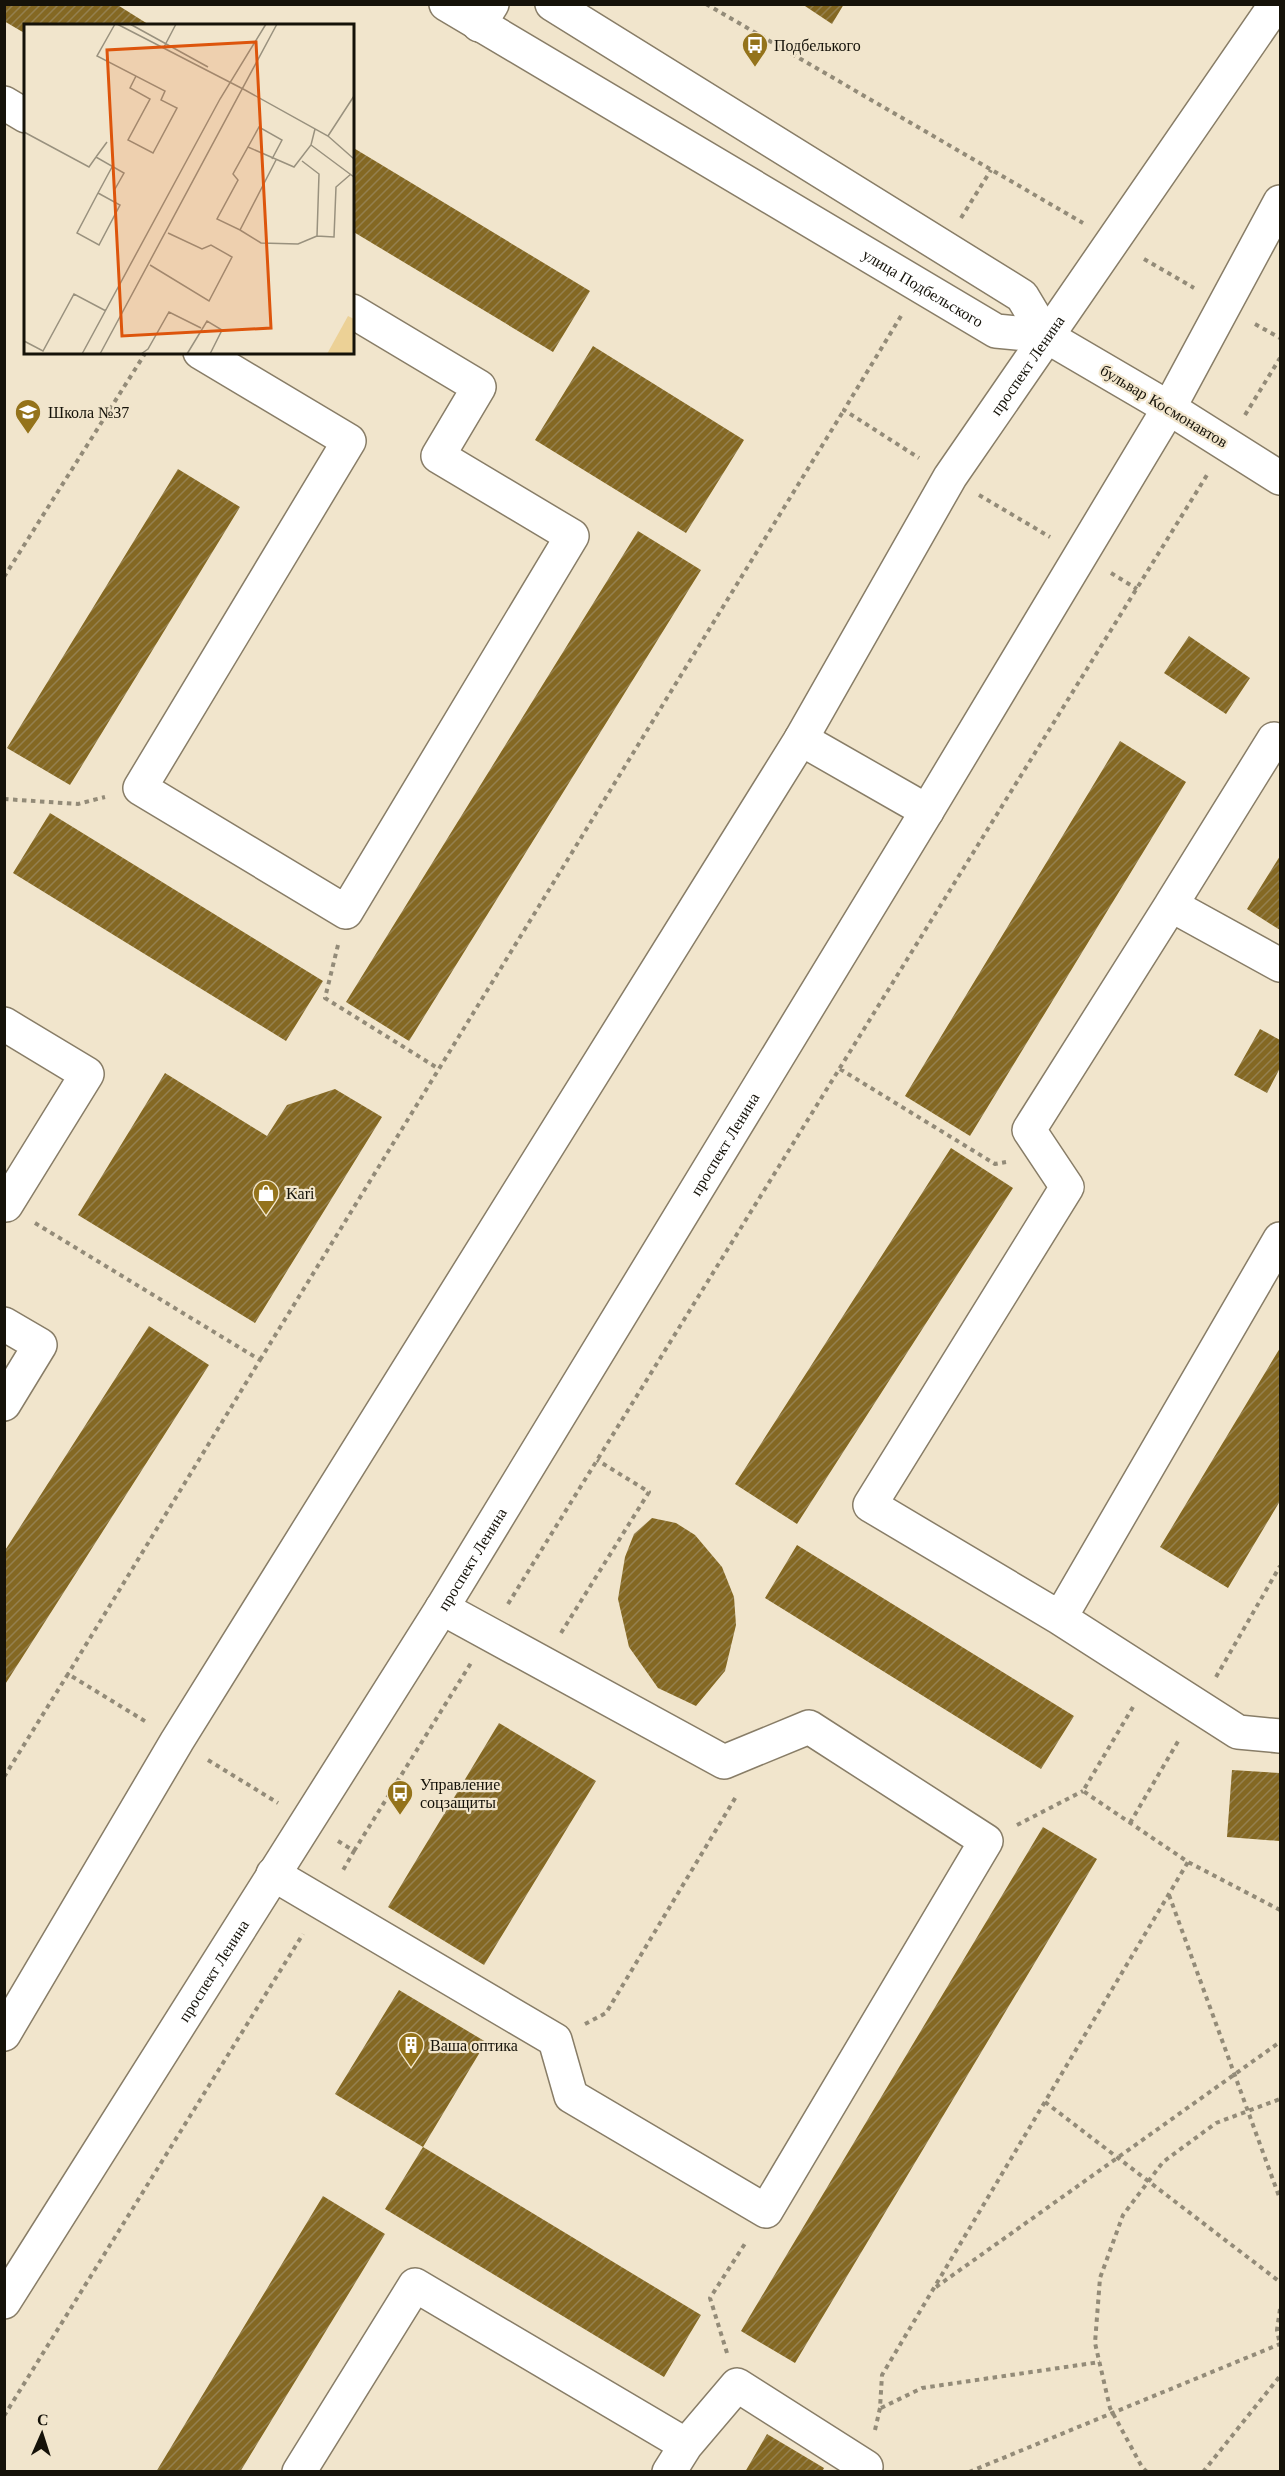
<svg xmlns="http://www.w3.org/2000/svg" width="1285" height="2476" viewBox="0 0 1285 2476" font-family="Georgia,serif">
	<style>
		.building { fill: url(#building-hatch) }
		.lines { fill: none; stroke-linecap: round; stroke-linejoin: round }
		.minor-casing { stroke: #887d67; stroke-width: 36 }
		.major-casing { stroke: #887d67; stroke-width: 36 }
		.path { stroke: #938b78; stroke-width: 4; stroke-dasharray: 4.5 4.5; stroke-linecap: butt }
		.minor { stroke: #fff; stroke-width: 33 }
		.major { stroke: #fff; stroke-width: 33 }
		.labels { text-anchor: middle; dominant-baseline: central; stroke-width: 4.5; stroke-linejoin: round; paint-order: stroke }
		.poi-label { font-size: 16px; fill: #151209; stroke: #f1e5cc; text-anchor: start }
		.street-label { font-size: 16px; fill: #151209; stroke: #f1e5cc }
		.inset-road { fill: none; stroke: #99917e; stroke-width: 1.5 }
		.view { fill: #dd550c; fill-opacity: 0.15; stroke: #dd550c; stroke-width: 3 }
		.inset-edge { fill: none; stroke: #151209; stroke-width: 3 }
	</style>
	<defs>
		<pattern id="building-hatch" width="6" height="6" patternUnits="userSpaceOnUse" patternTransform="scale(1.5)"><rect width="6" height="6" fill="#846823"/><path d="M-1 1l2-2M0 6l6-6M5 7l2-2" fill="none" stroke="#94804f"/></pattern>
	</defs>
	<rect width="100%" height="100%" fill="#f1e5cc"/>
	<path class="building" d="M4 4H116L151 26H26V34L4 21Z
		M802 4H844L832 24Z
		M352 147 590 291 553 352 352 231Z
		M593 346 744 440 686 533 535 440Z
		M178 469 240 507 70 785 7 748Z
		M638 531 701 570 409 1041 346 1002Z
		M1189 636 1250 678 1226 714 1164 673Z
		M1120 741 1186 782 970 1136 905 1096Z
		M50 813 323 981 286 1041 13 873Z
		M1280 856V930L1247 909Z
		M1260 1029 1280 1040V1068L1267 1093 1234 1075Z
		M165 1073 267 1136 287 1105 335 1089 382 1117 255 1323 78 1215Z
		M951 1148 1013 1188 797 1524 735 1484Z
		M149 1326 209 1365 4 1686V1552Z
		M1280 1348V1501L1228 1588 1160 1547Z
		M652 1518 676 1523 695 1535 722 1567 734 1597 736 1625 725 1671 696 1706 658 1688 629 1647 618 1599 625 1557 634 1534Z
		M797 1545 1074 1716 1041 1769 765 1598Z
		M499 1723 596 1781 484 1965 388 1907Z
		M1232 1770 1280 1773V1841L1227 1837Z
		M1043 1827 1097 1859 795 2363 741 2331Z
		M399 1990 486 2042 423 2147 335 2094Z
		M423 2147 701 2315 664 2377 385 2209Z
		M323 2196 385 2234 240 2472H156Z
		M767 2434 824 2468 822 2472H745Z"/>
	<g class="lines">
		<g class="minor-casing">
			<path id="minor" d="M479 25 492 4
				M4 103 26 116
				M200 352 349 441 140 788 346 912 572 536 438 456 479 387 352 311
				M1169 408 1280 478
				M1171 905 1274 739 1280 744
				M1280 965 1171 905 1029 1130 1067 1187 870 1505 1060 1618 1280 1239
				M4 1024 87 1074 6 1205
				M4 1324 40 1345 4 1404
				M1060 1618 1238 1732 1280 1736
				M273 1874 555 2040 571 2096 766 2211 986 1841 809 1727 724 1762 442 1608
				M299 2472 415 2285 686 2445
				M669 2472 686 2445 737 2385 866 2467 863 2472"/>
		</g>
		<g class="major-casing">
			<g id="major">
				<path id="s1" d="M446 4 996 331 1046 336 1169 408"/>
				<path d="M552 4 1022 296 1046 336"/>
				<path d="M801 739 927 811"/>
				<path id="s2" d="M4 2034 177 1741 801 739 950 477 1276 4"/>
				<path id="s3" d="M4 2302 442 1608 927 811 1169 408 1280 202"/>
			</g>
		</g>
		<path class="path" d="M706 4 1083 223
			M961 218 991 170
			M1144 259 1194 288
			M901 316 844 410 919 458
			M1255 324 1280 338
			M1245 415 1280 358
			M979 495 1050 537
			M1111 573 1137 589
			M4 577 146 352
			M4 799 78 804 105 797
			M338 945 325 998 439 1069
			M840 1069 995 1164 1006 1162
			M35 1223 260 1360 68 1674
			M260 1360 844 410
			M508 1604 1207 475
			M561 1633 649 1492 597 1460
			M1216 1677 1280 1566
			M1133 1707 1083 1791 1188 1862 1280 1910
			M208 1760 278 1803
			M4 1777 68 1674 148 1723
			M1130 1823 1180 1738
			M1017 1825 1083 1791
			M338 1841 354 1851 342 1872
			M354 1851 471 1663
			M1169 1895 1280 2199
			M585 2024 606 2013 737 1795
			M1045 2102 1280 2282
			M936 2287 1280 2042
			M1280 2309 1277 2330 1280 2345
			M727 2353 710 2298 746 2242
			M881 2408 922 2388 1100 2362
			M4 2416 303 1934
			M875 2430 880 2408 882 2375 1188 1862
			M969 2472 1280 2344
			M1147 2472 1142 2467 1110 2408 1095 2343 1100 2278 1123 2215 1163 2162 1216 2123 1280 2099
			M1203 2472 1280 2376"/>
		<use href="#minor" class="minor"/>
		<use href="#major" class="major"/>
	</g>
	<defs>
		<g id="bus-pin" transform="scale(1.35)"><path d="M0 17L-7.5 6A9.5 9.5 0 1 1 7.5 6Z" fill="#94731b" stroke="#f1e5cc"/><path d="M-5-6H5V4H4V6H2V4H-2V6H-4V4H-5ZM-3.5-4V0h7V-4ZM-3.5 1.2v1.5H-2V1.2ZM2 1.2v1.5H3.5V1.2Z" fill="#fff"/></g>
		<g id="school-pin" transform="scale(1.35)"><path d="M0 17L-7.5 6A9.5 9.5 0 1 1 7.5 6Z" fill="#94731b" stroke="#f1e5cc"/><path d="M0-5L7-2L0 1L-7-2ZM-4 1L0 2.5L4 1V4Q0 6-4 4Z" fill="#fff"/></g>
		<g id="shop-pin" transform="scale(1.35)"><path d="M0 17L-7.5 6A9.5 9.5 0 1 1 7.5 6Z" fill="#94731b" stroke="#f1e5cc"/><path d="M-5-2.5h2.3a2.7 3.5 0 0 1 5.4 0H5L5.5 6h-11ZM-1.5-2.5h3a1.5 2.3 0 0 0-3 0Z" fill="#fff"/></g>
		<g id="building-pin" transform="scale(1.35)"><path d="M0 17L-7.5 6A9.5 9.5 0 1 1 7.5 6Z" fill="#94731b" stroke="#f1e5cc"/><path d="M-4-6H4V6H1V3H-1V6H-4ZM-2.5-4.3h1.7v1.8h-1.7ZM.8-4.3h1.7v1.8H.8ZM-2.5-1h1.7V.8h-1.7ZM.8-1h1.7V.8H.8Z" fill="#fff"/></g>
	</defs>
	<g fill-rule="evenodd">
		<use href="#bus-pin" x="755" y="45"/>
		<use href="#school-pin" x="28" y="412"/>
		<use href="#shop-pin" x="266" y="1193"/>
		<use href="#bus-pin" x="400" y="1793"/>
		<use href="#building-pin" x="411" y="2045"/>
	</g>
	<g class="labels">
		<g class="poi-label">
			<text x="774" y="45">Подбелького</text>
			<text x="48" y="412">Школа №37</text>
			<text x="286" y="1193">Kari</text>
			<text x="420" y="1784">Управление<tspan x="420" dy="18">соцзащиты</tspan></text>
			<text x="430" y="2045">Ваша оптика</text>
		</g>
		<g class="street-label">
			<text stroke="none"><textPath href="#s1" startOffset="555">улица Подбельского</textPath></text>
			<text stroke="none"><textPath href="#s2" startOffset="1958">проспект Ленина</textPath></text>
			<text transform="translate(1164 406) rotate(31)">бульвар Космонавтов</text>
			<text stroke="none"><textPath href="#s3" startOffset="1364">проспект Ленина</textPath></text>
			<text stroke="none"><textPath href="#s3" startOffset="878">проспект Ленина</textPath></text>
			<text stroke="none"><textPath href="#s3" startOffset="392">проспект Ленина</textPath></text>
		</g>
	</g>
	<g transform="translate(24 24)">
		<rect width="330" height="330" fill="#f1e5cc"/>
		<path d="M324 292 330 295V324L327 330H303Z" fill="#ecd196"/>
		<path class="inset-road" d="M91 0 73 32 141 67 137 76 153 84 129 129 104 116 126 75 106 64 112 52M93 0 221 66M106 0 184 43M140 23 152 0M221 66 304 112 330 135M0 108 65 143 72 133 100 149 91 165M304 112 330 72M287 121 330 153M224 123 235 103 258 116 248 135M72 133 83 118M252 136 216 206 193 195 214 156 209 150 224 123 270 143 287 121 291 105M278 137 295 150 293 212 310 213 312 163 327 150M74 169 96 181 75 221 53 209 74 169 88 143M216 206 237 219 274 220 293 212M126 241 185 277 208 233 187 221 178 225 144 209M0 317 19 327 50 270 82 287M58 330 196 75 242 0M76 330 253 0M117 330 124 325 145 288 177 304M163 330 183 297 198 306 186 330"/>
		<path class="view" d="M232 18 247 304 98 312 83 26Z"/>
		<rect width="330" height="330" class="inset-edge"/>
	</g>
	<rect width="1285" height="2476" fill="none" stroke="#151209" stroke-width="12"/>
	<g transform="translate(42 2434) rotate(3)" stroke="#f1e5cc" stroke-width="4.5" paint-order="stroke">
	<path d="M0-4.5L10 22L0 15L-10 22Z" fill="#151209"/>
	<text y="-9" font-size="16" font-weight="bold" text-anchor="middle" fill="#151209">С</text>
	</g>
</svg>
